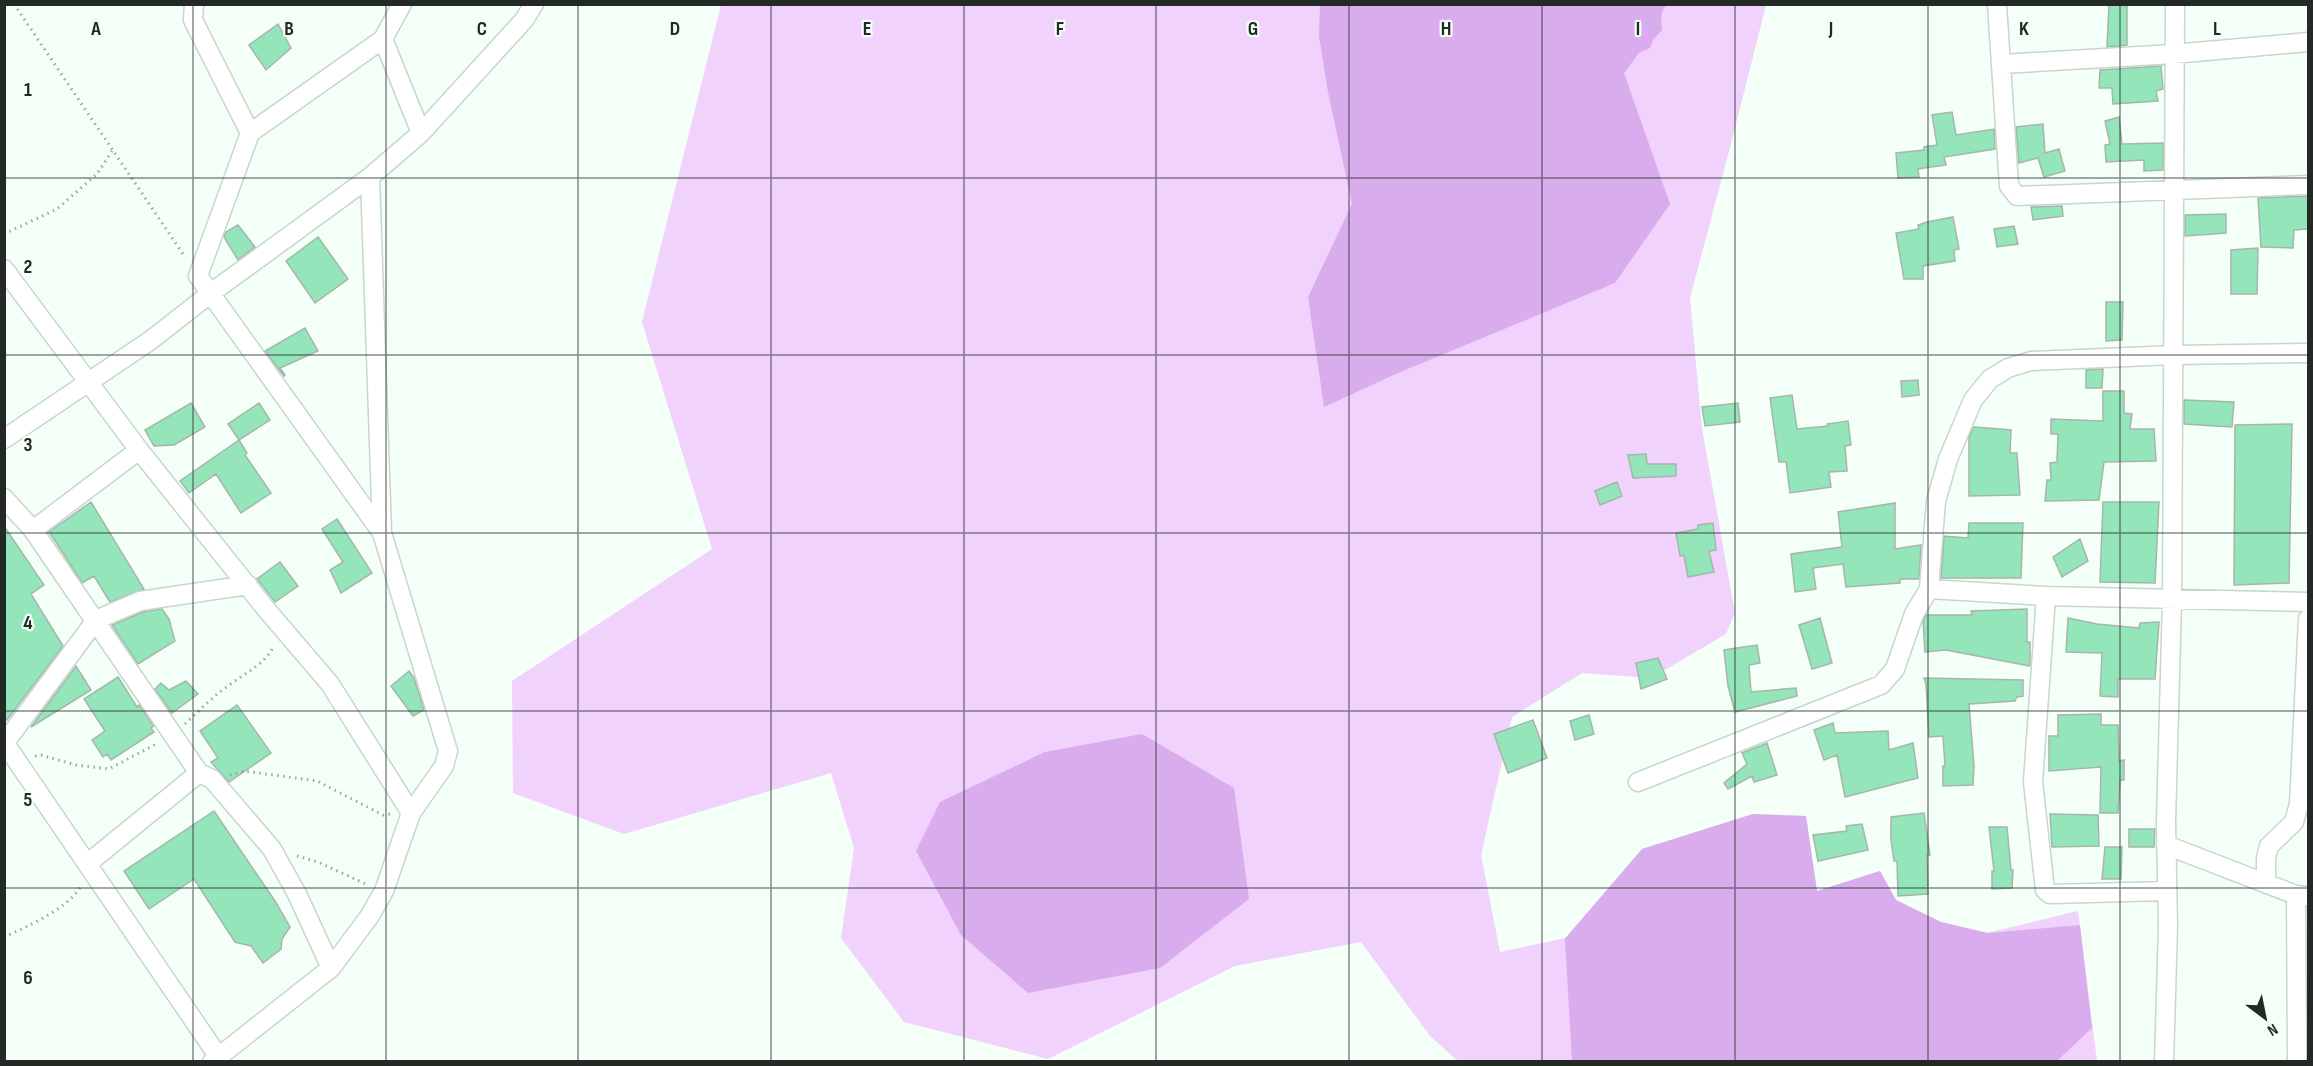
<svg xmlns="http://www.w3.org/2000/svg" width="2313" height="1066" viewBox="0 0 2313 1066" font-family="'Sofia Sans Condensed',sans-serif">
	<style>
		.green { fill: #f0d2fd }
		.water { fill: #d9aced }
		.building { fill: #94e5b9; stroke: #a5b6ac; stroke-width: 1.5 }
		.lines { fill: none; stroke-linecap: round; stroke-linejoin: round }
		.street-casing { stroke: #c6d7cc; stroke-width: 21 }
		.path { stroke: #9da6a1; stroke-width: 3; stroke-dasharray: 1.5 4.5; stroke-linecap: butt }
		.street { stroke: #fff; stroke-width: 18 }
		.grid { fill: none; stroke: #232925; stroke-width: 1.5; stroke-opacity: 0.55 }
		.grid-label { font-size: 20px; text-anchor: middle; font-weight: bold; fill: #232925; stroke: #f4fff8; stroke-width: 4.5; stroke-linejoin: round; paint-order: stroke }
	</style>
	<rect width="100%" height="100%" fill="#f4fff8"/>
	<path class="green" d="M721 5H1766L1732 140 1690 298 1702 428 1735 613 1726 634 1651 678 1582 673 1512 717 1481 855 1500 952 1565 938 1642 849 1753 814 1806 816 1817 891 1880 871 1896 900 1941 922 1987 933 2078 911 2097 1061H1458L1430 1036 1361 942 1235 966 1048 1059 904 1022 841 938 854 848 831 773 624 834 513 793 512 681 712 549 642 322Z"/>
	<path class="water" d="M1320 5H1667C1660 10 1661 21 1662 30L1653 40 1650 48 1639 53 1624 73 1670 204 1615 283 1398 373 1324 407 1308 297 1352 204 1328 92 1319 36Z
		M1142 734 1234 788 1249 899 1160 968 1028 993 961 935 916 851 940 802 1045 752Z
		M1753 814 1806 816 1817 891 1880 871 1896 900 1941 922 1988 933 2080 925 2092 1028 2057 1061H1572L1565 939 1642 849Z"/>
	<path class="building" d="M2109 4H2127V45L2107 47Z
		M278 24 291 48 266 70 249 45Z
		M2161 66 2163 89 2156 91 2158 101 2113 104 2112 88H2099L2100 70Z
		M1952 112 1956 135 1994 129 1995 149 1944 157 1946 165 1918 169 1919 177 1898 178 1896 153 1924 150V147L1937 145 1932 115Z
		M2119 117 2122 144 2163 143V170L2144 171V160L2106 162 2105 145 2110 144 2105 121Z
		M2043 124 2045 153 2059 149 2065 171 2044 177 2038 158 2019 163 2016 127Z
		M2308 196V229L2294 230 2293 248 2261 247 2258 198Z
		M2062 206 2063 216 2033 220 2031 207Z
		M2226 214V233L2185 236V215Z
		M1953 217 1959 249 1954 250 1955 261 1923 266V279H1904L1896 233 1919 229 1918 225 1927 222Z
		M238 225 255 247 238 260 224 237 226 232Z
		M2014 226 2018 244 1997 247 1994 229Z
		M318 237 348 279 315 303 286 261Z
		M2258 248 2257 294H2231V250Z
		M2106 302H2123L2122 340 2106 341Z
		M305 328 318 351 280 368 285 375 284 376 265 351Z
		M2103 369 2102 388H2086V370Z
		M1918 380 1919 395 1902 397 1901 381Z
		M2103 391H2124V413L2132 414 2130 429H2154L2156 461 2104 462 2099 500 2045 501 2047 480H2051L2050 463 2057 462 2058 434H2051V419L2103 421Z
		M1792 395 1797 429 1828 426 1827 424 1848 421 1851 445 1845 446 1847 471 1829 472 1831 487 1790 493 1786 462H1779L1770 398Z
		M2184 400 2234 402 2232 427 2184 424Z
		M191 403 205 427 174 445 154 446 145 430Z
		M259 403 270 420 239 440 228 424Z
		M1738 403 1740 422 1705 426 1702 407Z
		M2292 424 2289 583 2234 585 2235 425Z
		M1974 427 2011 430 2010 453H2017L2020 495 1969 496V437Z
		M239 440 247 453 245 455 271 493 241 513 216 474 189 493 180 481Z
		M1646 454 1647 464H1676V476L1633 478 1628 455Z
		M1617 482 1622 496 1600 505 1595 491Z
		M91 502 144 589 110 602 94 576 82 583 63 553 49 532Z
		M2103 502H2159L2155 583 2100 582Z
		M1895 503V549L1921 545 1919 579H1900V583L1846 587 1843 564 1813 568 1816 589 1795 592 1791 554 1842 547 1838 512Z
		M337 519 372 573 341 593 330 570 343 562 322 529Z
		M1713 523 1716 550 1709 551 1714 572 1688 577 1684 555 1680 556 1676 533 1698 529V525Z
		M1969 523H2023L2021 578H1941L1944 536 1968 538Z
		M4 526 44 585 31 594 63 646 7 720 4 716Z
		M2080 539 2088 561 2062 577 2053 557Z
		M280 562 298 586 275 602 257 579Z
		M162 609 169 619 175 641 138 664 112 625 143 612Z
		M2027 609V642H2030V666L1946 650 1925 652 1923 621 1926 615H1972L1971 611Z
		M1820 618 1832 663 1812 669 1799 625Z
		M2068 618 2097 624 2139 628 2140 623 2159 622 2155 679H2118V697L2100 696 2102 653 2066 652Z
		M1757 645 1760 663 1749 665 1751 692 1796 688 1797 696 1735 712 1728 686 1724 650Z
		M1658 658 1667 679 1641 689 1636 663Z
		M76 666 91 690 31 727Z
		M409 671 414 678 424 710 413 716 391 686Z
		M118 677 137 707 139 705 154 726 151 728 154 732 111 760 107 754 103 757 92 740 105 731 84 699Z
		M1924 678 2023 680V696L2017 697 2015 701 1969 704 1974 766 1973 785 1943 786V766H1945L1943 736 1929 737 1926 684Z
		M186 681 198 694 172 713 155 689 161 683 169 690Z
		M237 705 271 753 229 782 211 762 218 758 200 731Z
		M2101 714V725H2118L2119 761 2124 760V780H2120L2118 813H2100L2101 767 2049 771V736H2058V715Z
		M1589 715 1594 734 1575 740 1570 721Z
		M1533 720 1547 758 1508 773 1494 734Z
		M1833 723 1835 733 1888 731 1889 750 1913 743 1918 778 1845 797 1837 755 1824 760 1814 730Z
		M1767 743 1777 775 1754 782 1752 776 1728 789 1724 783 1747 764 1742 753Z
		M214 811 275 901 290 927 282 939 281 949 263 963 251 946 235 942 194 879 149 909 124 871Z
		M1924 813 1930 855H1927L1928 894 1898 896 1897 861H1894L1891 840V817Z
		M2050 814 2098 815 2099 846 2052 847Z
		M1862 824 1868 850 1818 861 1813 835 1847 831 1846 826Z
		M1989 827H2007L2011 870H2013L2012 888 1992 889V871H1994Z
		M2129 829H2155L2154 847H2129Z
		M2105 847H2122L2121 879H2102Z"/>
	<g class="lines">
		<g class="street-casing">
			<path id="street" d="M194 4 193 20 250 133
				M1997 4 2009 186 2017 196 2308 185
				M383 39 421 133
				M2002 64 2173 54 2308 42
				M370 177 382 533 448 751 444 766 411 813
				M4 269 139 450 266 609 330 684 411 813 384 891 369 917 331 968 212 1062
				M4 439 151 340 211 293 370 177 421 133 524 20 534 4
				M4 498 33 530 199 773 212 779 272 849 297 894 331 968
				M33 530 139 450
				M382 533 198 276 250 133 383 39 402 4
				M1929 589 2046 596 2308 602
				M2046 596 2033 782 2045 890 2050 894 2167 891
				M4 742 218 1056
				M4 744 96 620 140 601 248 585
				M1638 782 1881 685 1895 669 1914 614 1929 589 1936 501 1948 459 1973 400 1990 379 2008 368 2031 361 2174 355 2308 353
				M2166 845 2296 895 2308 896
				M87 864 199 773
				M2266 884V858L2269 846 2294 822 2299 804 2308 619
				M2296 895 2297 1062
				M2164 1062 2168 926 2166 822 2172 600 2175 4"/>
		</g>
		<path class="path" d="M14 4 185 257
			M4 234 57 209 97 174 112 151
			M185 724C199 711 212 697 228 686 245 673 264 665 274 646
			M35 756 41 755 76 765 109 769 158 743
			M230 775 244 771 317 781 383 815 391 814
			M297 856 318 862 368 885
			M4 937C27 927 69 908 81 886"/>
		<use href="#street" class="street"/>
	</g>
	<path class="grid" d="M193 4V1062M386 4V1062M578 4V1062M771 4V1062M964 4V1062M1156 4V1062M1349 4V1062M1542 4V1062M1735 4V1062M1928 4V1062M2120 4V1062M4 178H2308M4 355H2308M4 533H2308M4 711H2308M4 888H2308"/>
	<g class="grid-label">
		<text x="96" y="35">A</text>
		<text x="289" y="35">B</text>
		<text x="482" y="35">C</text>
		<text x="675" y="35">D</text>
		<text x="867" y="35">E</text>
		<text x="1060" y="35">F</text>
		<text x="1253" y="35">G</text>
		<text x="1446" y="35">H</text>
		<text x="1638" y="35">I</text>
		<text x="1831" y="35">J</text>
		<text x="2024" y="35">K</text>
		<text x="2217" y="35">L</text>
		<text x="28" y="96">1</text>
		<text x="28" y="273">2</text>
		<text x="28" y="451">3</text>
		<text x="28" y="629">4</text>
		<text x="28" y="806">5</text>
		<text x="28" y="984">6</text>
	</g>
	<rect width="2313" height="1066" fill="none" stroke="#232925" stroke-width="12"/>
	<g transform="translate(2265 1018) rotate(148)" stroke="#f4fff8" stroke-width="4.5" paint-order="stroke">
	<path d="M0-4.5L10 22L0 15L-10 22Z" fill="#232925"/>
	<text y="-9" font-size="16" font-weight="bold" text-anchor="middle" fill="#232925">N</text>
	</g>
</svg>
